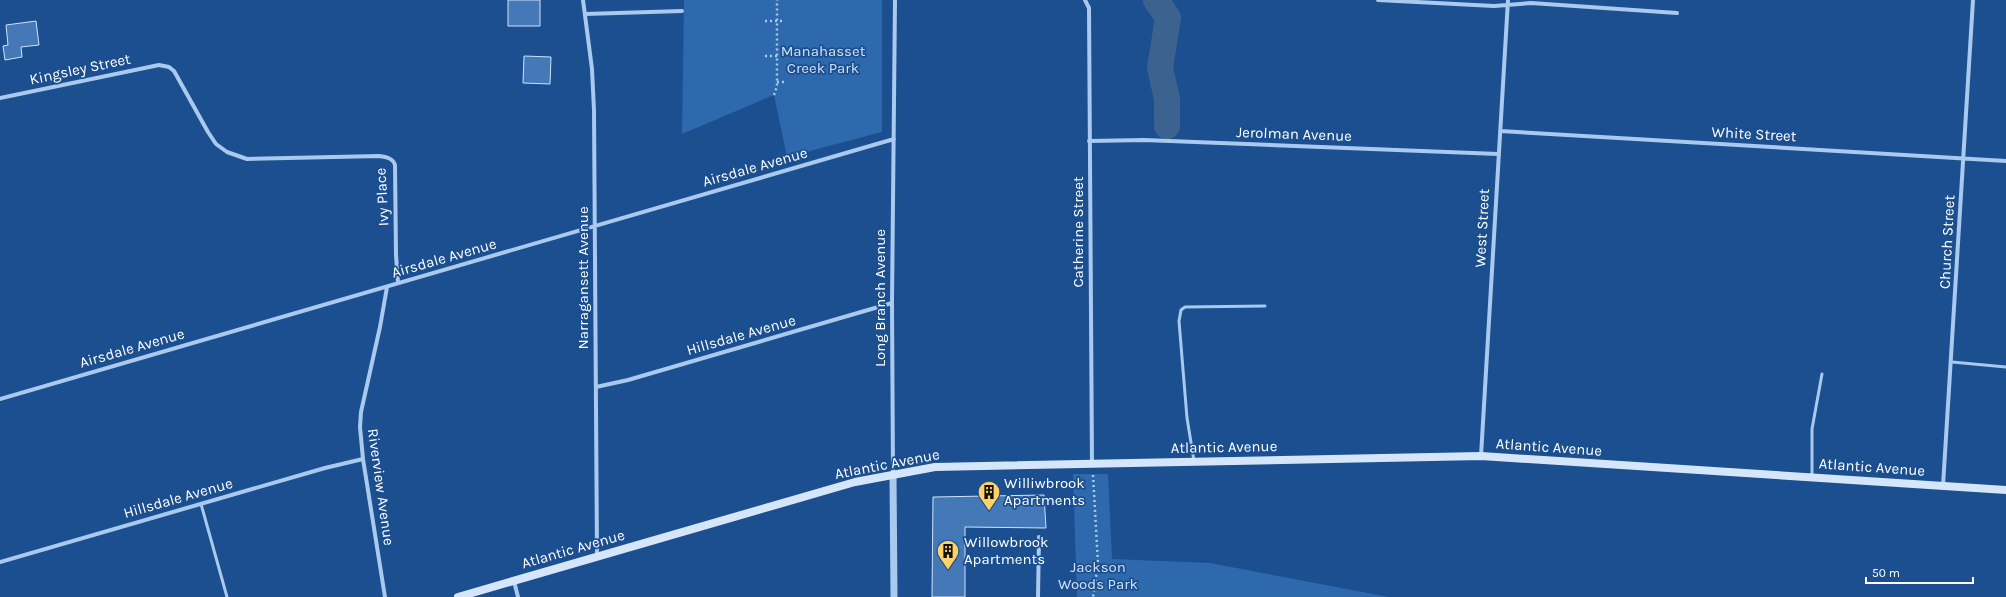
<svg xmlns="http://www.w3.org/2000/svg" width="2006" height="597" viewBox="0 0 2006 597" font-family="Karla,sans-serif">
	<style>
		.green { fill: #2e69ad }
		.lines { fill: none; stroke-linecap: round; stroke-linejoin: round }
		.river { stroke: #3c6290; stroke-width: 26 }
		.building { fill: #4478b7; stroke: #cfe3fa }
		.path { stroke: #a9c9ee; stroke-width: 2.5; stroke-dasharray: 2 3; stroke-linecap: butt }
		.service { stroke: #a9c9ee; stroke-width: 3 }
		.minor { stroke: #a9c9ee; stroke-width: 4 }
		.tertiary { stroke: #a9c9ee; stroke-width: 7 }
		.secondary { stroke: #d6e6fa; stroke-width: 8 }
		.labels { text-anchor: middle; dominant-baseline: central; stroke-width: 3.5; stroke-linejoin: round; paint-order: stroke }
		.park-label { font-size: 15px; fill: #cfe3fa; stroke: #1b4f8f }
		.street-label { font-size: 15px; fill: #fff; stroke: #1b4f8f }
		.poi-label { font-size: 15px; fill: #fff; stroke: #1b4f8f; text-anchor: start }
	</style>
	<rect width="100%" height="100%" fill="#1b4f8f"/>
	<path class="green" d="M684 0H882V132L787 157 774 95 682 134Z
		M1073 474H1108L1112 559 1210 563 1389 597H1077Z"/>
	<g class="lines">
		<path class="river" d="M1156 0 1168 18 1160 68 1167 99V126"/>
	</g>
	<path class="building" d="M508 0H540V26H508Z
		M36 21 39 45 21 47 22 57 5 60 3 46 8 45 6 25Z
		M524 56 551 57 550 84 523 83Z
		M1044 495 1046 528 965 527V597H932L933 497Z"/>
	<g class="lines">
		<path class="path" d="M765 21H784
			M765 56H777
			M777 82H785
			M774 95 777 86V0
			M1093 475 1098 564 1093 597"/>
		<path class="service" d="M1952 362 2006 367
			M1194 461 1187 418 1179 321 1181 310 1185 307 1265 306
			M1812 477V429L1822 374
			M201 504 227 597"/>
		<path class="minor" d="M583 0 592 69 594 110 597 557
			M1085 0 1089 8 1092 464
			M1378 0 1494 6 1531 3 1677 13
			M585 14 682 11
			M0 98 159 65 169 67 174 71 208 132 216 144 227 152 247 159 379 156C386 157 393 158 395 165L396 255 398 283
			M1500 131 2006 161
			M1089 141 1144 140 1498 154
			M596 387 628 380 892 303
			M0 399 894 139
			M1481 456 1508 0
			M893 475 892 303 895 0
			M1943 486 1973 0
			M0 562 325 468 363 459
			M514 581 518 597
			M385 597 363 459 360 427 361 412 380 327 387 287
			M1038 597 1039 537"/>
		<path class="tertiary" d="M893 475 894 597"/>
		<path class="secondary" d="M458 597 855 482 935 467 1481 456 2006 490"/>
	</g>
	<defs>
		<g id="building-pin" transform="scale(1.15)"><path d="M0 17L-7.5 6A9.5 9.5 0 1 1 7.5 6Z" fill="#ffd166" stroke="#1b4f8f"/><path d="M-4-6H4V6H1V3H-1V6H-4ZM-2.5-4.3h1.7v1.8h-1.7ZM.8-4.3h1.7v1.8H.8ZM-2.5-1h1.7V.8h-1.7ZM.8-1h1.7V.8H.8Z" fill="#111"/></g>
	</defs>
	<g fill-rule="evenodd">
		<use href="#building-pin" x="989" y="492"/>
		<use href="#building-pin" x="948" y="551"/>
	</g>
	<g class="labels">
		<g class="park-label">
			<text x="823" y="51">Manahasset<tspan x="823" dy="17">Creek Park</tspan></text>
			<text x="1098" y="567">Jackson<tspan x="1098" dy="17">Woods Park</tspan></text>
		</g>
		<g class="street-label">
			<text transform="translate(80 69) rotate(-12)">Kingsley Street</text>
			<text transform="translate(1294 134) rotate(2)">Jerolman Avenue</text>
			<text transform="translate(1754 134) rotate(3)">White Street</text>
			<text transform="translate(755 167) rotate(-16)">Airsdale Avenue</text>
			<text transform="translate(382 197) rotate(-93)">Ivy Place</text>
			<text transform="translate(1482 228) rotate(-87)">West Street</text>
			<text transform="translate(1078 232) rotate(-90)">Catherine Street</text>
			<text transform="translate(1947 242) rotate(-87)">Church Street</text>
			<text transform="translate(444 258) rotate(-16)">Airsdale Avenue</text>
			<text transform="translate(583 278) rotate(-90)">Narragansett Avenue</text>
			<text transform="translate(880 298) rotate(-90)">Long Branch Avenue</text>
			<text transform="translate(741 335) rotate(-16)">Hillsdale Avenue</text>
			<text transform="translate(132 348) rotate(-16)">Airsdale Avenue</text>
			<text transform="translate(1224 447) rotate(-1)">Atlantic Avenue</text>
			<text transform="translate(1549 447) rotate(4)">Atlantic Avenue</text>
			<text transform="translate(887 464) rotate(-11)">Atlantic Avenue</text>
			<text transform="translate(1872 467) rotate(4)">Atlantic Avenue</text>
			<text transform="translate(381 487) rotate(82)">Riverview Avenue</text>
			<text transform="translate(178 498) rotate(-16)">Hillsdale Avenue</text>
			<text transform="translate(573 549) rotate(-16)">Atlantic Avenue</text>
		</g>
		<g class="poi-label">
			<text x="1004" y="483">Williwbrook<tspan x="1004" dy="17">Apartments</tspan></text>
			<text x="964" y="542">Willowbrook<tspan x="964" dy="17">Apartments</tspan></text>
		</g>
	</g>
	<path d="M1866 577v6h107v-6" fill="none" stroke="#ffffff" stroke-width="2"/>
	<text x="1872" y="577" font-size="12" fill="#ffffff" stroke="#1b4f8f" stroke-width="3" paint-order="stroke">50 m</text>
</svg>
